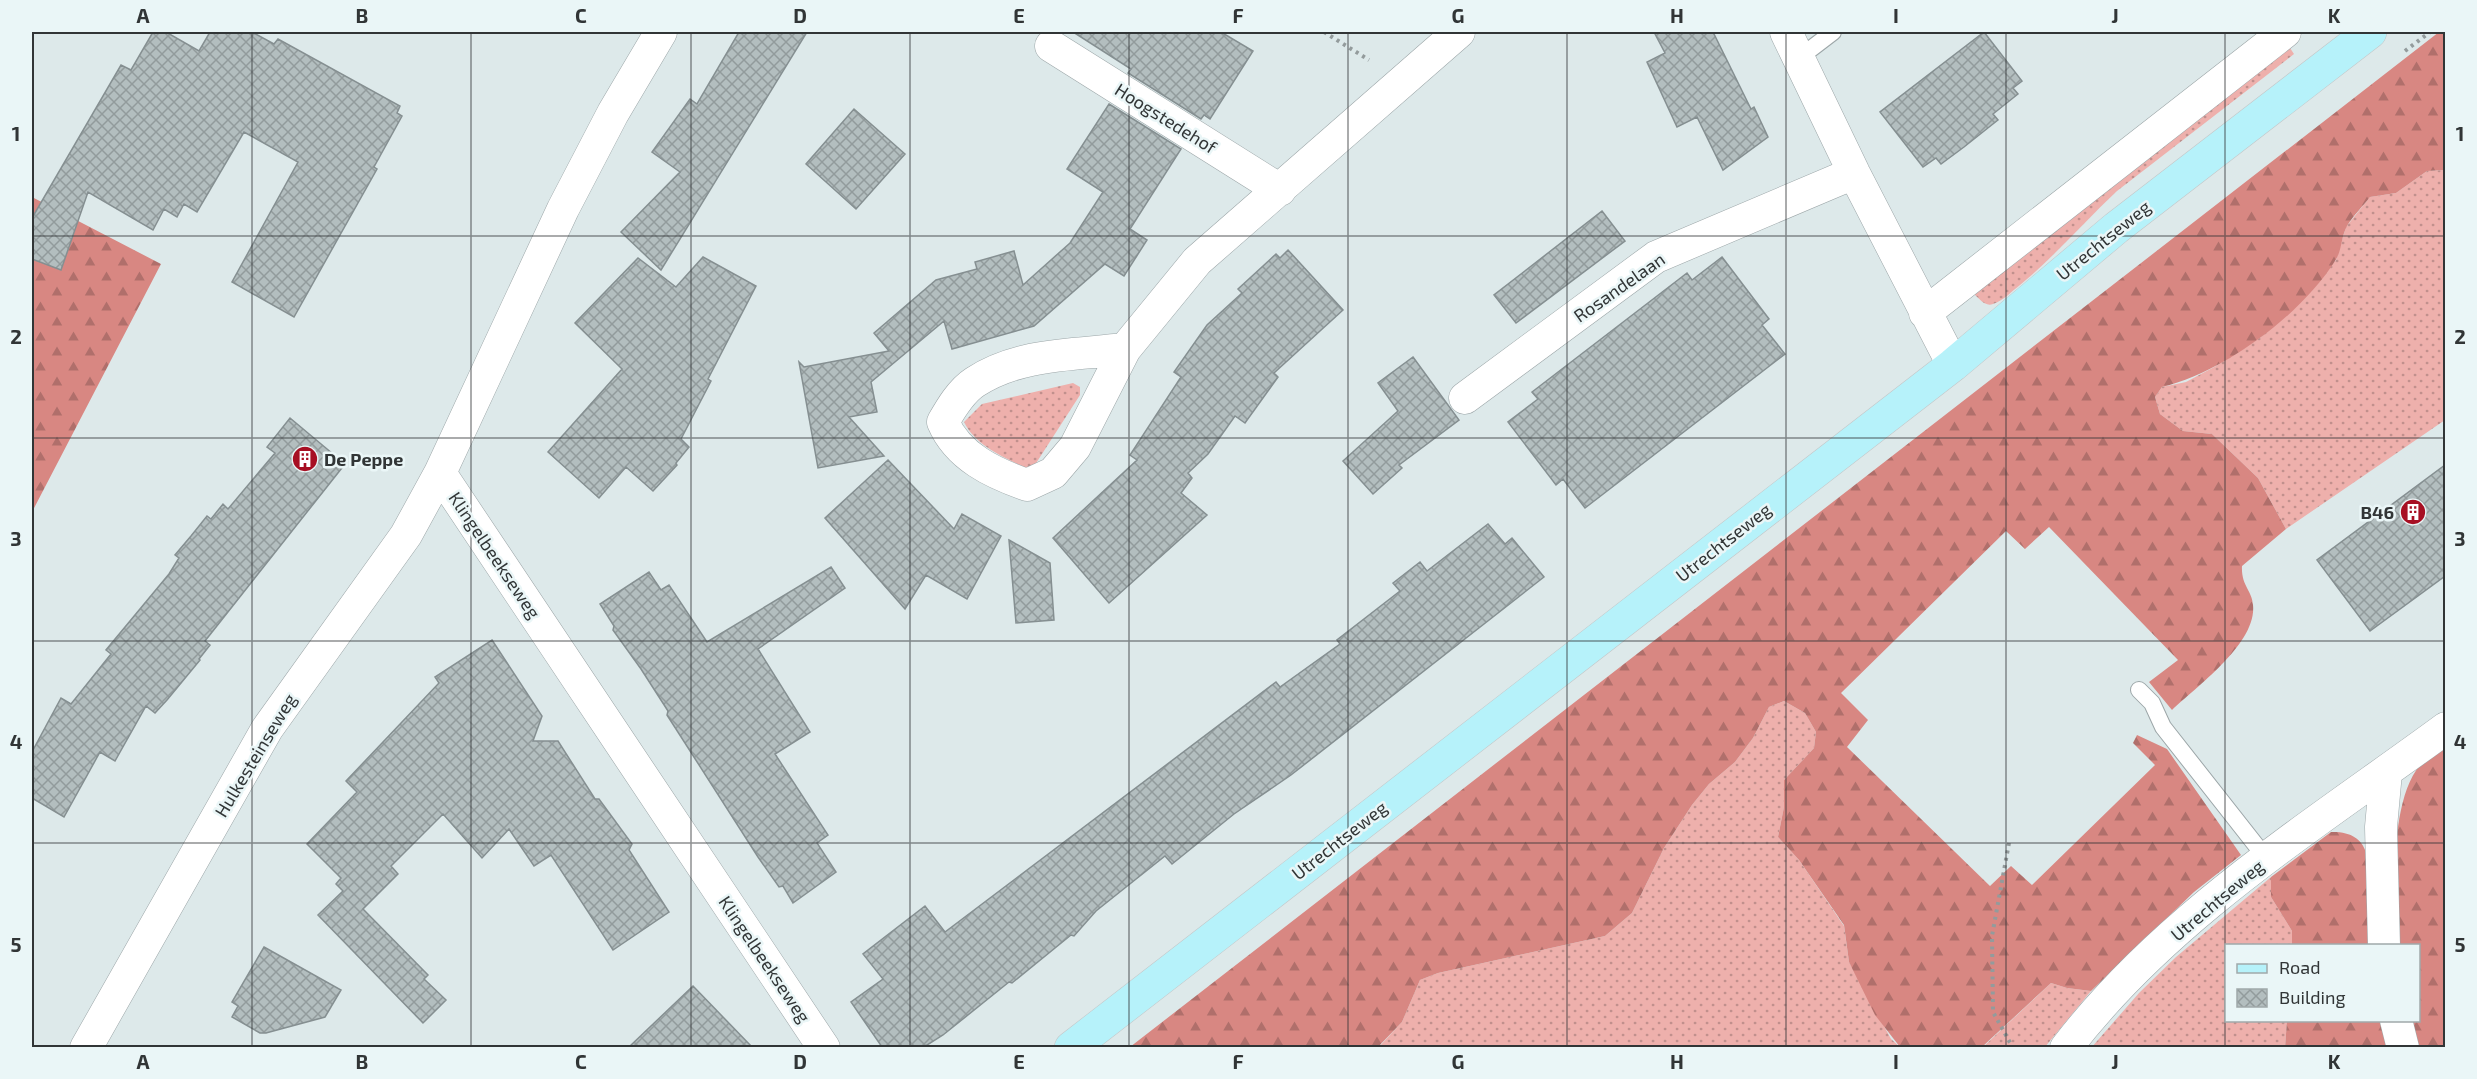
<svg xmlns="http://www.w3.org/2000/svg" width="2477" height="1079" viewBox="0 0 2477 1079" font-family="'Exo 2',sans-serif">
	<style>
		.grass { fill: url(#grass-dots) }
		.forest { fill: url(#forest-firs) }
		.building { fill: url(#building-cross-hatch); stroke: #858f91; stroke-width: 1.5 }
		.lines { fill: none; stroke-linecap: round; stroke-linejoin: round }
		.service-casing { stroke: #9ca6a8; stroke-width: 18 }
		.minor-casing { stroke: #9ca6a8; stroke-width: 33 }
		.primary-casing { stroke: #c5c6c7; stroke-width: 34 }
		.path { stroke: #939b9c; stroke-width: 4; stroke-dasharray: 3 4.5; stroke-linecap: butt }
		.service { stroke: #fff; stroke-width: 16 }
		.minor { stroke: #fff; stroke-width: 32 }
		.primary { stroke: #b6f2fa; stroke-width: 33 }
		.grid { fill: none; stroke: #313536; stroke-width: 1.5; stroke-opacity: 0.55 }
		.labels { text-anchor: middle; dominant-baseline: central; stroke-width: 5; stroke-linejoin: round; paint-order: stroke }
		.street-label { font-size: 18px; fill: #313536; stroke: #eaf6f7 }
		.poi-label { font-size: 18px; font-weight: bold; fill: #313536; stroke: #eaf6f7; text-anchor: start }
		.neatline { fill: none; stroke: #313536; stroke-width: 2 }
		.grid-label { font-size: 20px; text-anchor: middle; font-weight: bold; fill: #313536 }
	</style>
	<defs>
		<pattern id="grass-dots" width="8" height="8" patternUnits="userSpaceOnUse" patternTransform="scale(1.5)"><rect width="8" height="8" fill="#eeb0ac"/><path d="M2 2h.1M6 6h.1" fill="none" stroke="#c1908d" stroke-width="1.8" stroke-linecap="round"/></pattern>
		<pattern id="forest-firs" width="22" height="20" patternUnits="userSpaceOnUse" patternTransform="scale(1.5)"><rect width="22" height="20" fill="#d88782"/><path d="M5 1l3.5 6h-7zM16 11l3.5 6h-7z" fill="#b06f6b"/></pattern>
		<pattern id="building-cross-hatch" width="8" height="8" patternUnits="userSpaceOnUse" patternTransform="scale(1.5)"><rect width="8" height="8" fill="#b3bebf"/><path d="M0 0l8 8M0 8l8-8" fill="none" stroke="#929b9c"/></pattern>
	</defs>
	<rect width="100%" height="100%" fill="#dde9ea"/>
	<path class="grass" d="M2290 48 2294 54 2117 191C2084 222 2055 256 2020 285 2012 291 2003 301 1993 304 1985 307 1980 299 1974 294Z
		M2445 170V420L2286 529 2258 478 2212 434 2183 431 2160 414 2155 397 2162 387 2186 382 2216 366 2261 337 2336 260 2346 227 2370 197 2396 193 2427 171Z
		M1073 383 1080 387V395L1031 471C1007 458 976 447 964 422L982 404Z
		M1784 701 1805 713 1816 732 1814 748 1784 780V807L1778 837 1799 860 1844 926 1849 962 1891 1039 1900 1047 1378 1048 1402 1022 1420 980 1438 973 1605 936 1632 913 1664 848 1692 805 1709 784 1735 762 1753 738 1769 707Z
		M2271 877V897L2292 931V945L2226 946V1020L2287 1021 2285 1047 2091 1048 2139 993 2176 957Z
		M2051 983 2067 988 2091 991 2045 1047 1982 1048Z"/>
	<path class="forest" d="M2439 32H2446L2445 170 2427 171 2396 193 2370 197C2363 206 2353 216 2347 226 2341 237 2342 251 2335 261 2301 315 2223 373 2162 387L2155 397 2160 414 2183 431 2212 434 2258 478 2286 529 2242 566C2241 586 2252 590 2253 605 2257 643 2197 686 2172 710L2149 682 2178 660 2049 527 2025 549 2006 531 1841 693 1868 720 1847 747 1990 886 2011 866 2032 885 2155 765 2133 743 2137 735 2167 749 2241 855 2194 892 2091 991 2067 988 2051 983 1982 1047H1900L1875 1015 1849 962 1844 925 1799 860 1778 837 1784 807V780L1814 748 1816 732 1805 713 1784 701 1769 707 1753 738 1735 762 1709 784 1692 805 1664 848 1632 913 1605 936 1438 973 1420 980 1402 1022 1378 1047H1130Z
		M32 197 161 264 32 512Z
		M2445 746V1047H2416L2408 1021 2418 1020V946H2396C2395 898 2388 804 2420 765 2426 758 2438 752 2445 746Z
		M2331 832C2372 831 2369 863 2370 893 2370 911 2370 928 2370 945H2292V931L2271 897V877Z
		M2287 1020 2382 1021 2389 1048H2285Z"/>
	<path class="building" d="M153 32H166L199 51 210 32H252L274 44 278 39 400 106 397 113 402 116 374 167 377 169 294 317 232 282 298 162 244 132 197 212 184 204 177 217 164 209 153 230 88 192 61 270 32 259V218L121 65 131 70Z
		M739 32H807L661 270 621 232 680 172 652 152 690 99 697 104Z
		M1073 32H1221L1253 51 1210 119 1204 115 1201 119 1128 73 1131 69Z
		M1654 32H1713L1751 109 1754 107 1768 137 1723 170 1697 117 1677 127 1647 62 1665 53Z
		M1984 32 2022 81 2013 88 2018 94 1993 114 1998 120 1964 147 1941 164 1936 158 1923 167 1880 112Z
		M1109 104 1181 149 1130 229 1147 240 1124 276 1105 264 1034 326 952 349 944 321 871 382 877 412 849 417 884 456 818 468 799 362 804 367 889 351 874 333 936 280 977 269 975 262 1014 251 1023 285 1070 243 1103 192 1067 169Z
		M854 109 905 154 856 209 806 164Z
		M1602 211 1625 241 1516 323 1494 295Z
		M1288 250 1343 310 1274 373 1278 377 1245 423 1235 416 1208 454 1188 473 1192 478 1181 493 1207 515 1109 603 1053 538 1137 460 1130 455 1181 377 1174 372 1207 325 1242 293 1238 289 1276 254 1280 258Z
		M703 257 756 286 708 379 711 381 681 439 689 447 676 463 677 465 653 491 626 467 599 498 548 452 622 369 575 323 638 258 676 287Z
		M1722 257 1769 319 1762 325 1785 354 1585 508 1563 479 1556 485 1508 422 1538 399 1532 392 1687 273 1692 280Z
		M1413 357 1459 420 1399 465 1402 468 1373 494 1343 461 1398 411 1378 383Z
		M290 418 345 464 205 641 210 645 199 659 200 660 167 700 155 713 146 706 115 761 100 752 64 817 32 798V752L61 698 71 704 111 654 106 650 169 574 179 558 175 555 191 536 207 516 211 519 223 504 228 509 275 453 267 447Z
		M888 460 954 529 962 514 1001 536 967 599 926 575 905 609 825 518Z
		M2445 465V576L2370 631 2317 560Z
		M1488 524 1505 544 1512 538 1544 577 1291 775 1234 814 1172 864 1165 856 1096 911 1074 936 1071 935 1012 983 1009 982 943 1035 924 1047H882L851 1002 883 979 863 954 925 906 945 932 1276 682 1280 687 1340 644 1337 640 1400 591 1393 583 1420 562 1427 571Z
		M1009 540 1050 563 1054 620 1016 623Z
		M831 567 845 588 758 649 810 732 775 754 828 835 817 843 836 872 793 903 783 886 779 887 758 857 667 715 668 711 641 669 613 630 614 626 600 604 649 572 661 590 669 585 707 642Z
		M492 640 542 716 533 741H558L595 799H599L632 844 629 850 669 912 613 950 551 855 534 866 509 829 482 858 443 814 391 866 398 874 363 909 428 975 424 979 446 1000 423 1023 318 915 343 891 336 884 341 878 307 844 357 792 346 781 439 683 435 677Z
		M264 947 341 990 325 1017 266 1033H260L232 1017 238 1006 232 1002Z
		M693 986 752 1047H629Z"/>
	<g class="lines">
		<g class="service-casing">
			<path id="service" d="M1799 58 1833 32
				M2139 690 2152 703 2163 727 2266 858"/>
		</g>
		<g class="minor-casing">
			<path id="minor" d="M1786 32 1854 173 1953 365
				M1051 46 1280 190
				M1925 313 2285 32
				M1125 349C1075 355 1019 353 975 382 961 391 951 408 943 422 958 457 993 473 1027 485L1053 473 1075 447 1125 349 1197 261 1459 32
				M1465 398 1656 257 1854 173
				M440 473 824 1048
				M2384 946 2381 827 2386 772
				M2396 1020 2403 1048
				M86 1048 267 729 406 535 440 473 563 209 613 113 661 32
				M2066 1048C2167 916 2314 825 2446 728"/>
		</g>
		<g class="primary-casing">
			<path id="primary" d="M1071 1048 1953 365 2116 228 2370 32"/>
		</g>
		<path class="path" d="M1324 32 1369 60
			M2405 51 2430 32
			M2009 843 1992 936 1993 1012 2013 1048"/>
		<use href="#service" class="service"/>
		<use href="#minor" class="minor"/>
		<use href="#primary" class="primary"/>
	</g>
	<path class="grid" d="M252 32V1048M471 32V1048M691 32V1048M910 32V1048M1129 32V1048M1348 32V1048M1567 32V1048M1786 32V1048M2006 32V1048M2225 32V1048M32 236H2446M32 438H2446M32 641H2446M32 843H2446"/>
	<defs>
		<g id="building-disc" transform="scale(1.35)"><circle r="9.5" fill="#a70f23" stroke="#eaf6f7"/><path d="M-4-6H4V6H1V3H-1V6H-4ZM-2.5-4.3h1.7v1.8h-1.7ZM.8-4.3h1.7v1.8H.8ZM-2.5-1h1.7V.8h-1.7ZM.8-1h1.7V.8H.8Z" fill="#fff"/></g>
	</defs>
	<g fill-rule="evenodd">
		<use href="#building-disc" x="305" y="459"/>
		<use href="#building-disc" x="2413" y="512"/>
	</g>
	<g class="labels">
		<g class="street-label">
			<text transform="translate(1166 118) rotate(32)">Hoogstedehof</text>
			<text transform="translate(2103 240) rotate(-39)">Utrechtseweg</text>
			<text transform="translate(1619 287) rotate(-35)">Rosandelaan</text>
			<text transform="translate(1723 542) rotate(-38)">Utrechtseweg</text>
			<text transform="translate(495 555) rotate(56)">Klingelbeekseweg</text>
			<text transform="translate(255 755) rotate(-59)">Hulkesteinseweg</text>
			<text transform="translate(1339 840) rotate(-38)">Utrechtseweg</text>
			<text transform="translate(2217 900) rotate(-40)">Utrechtseweg</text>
			<text transform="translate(765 959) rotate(56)">Klingelbeekseweg</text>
		</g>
		<g class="poi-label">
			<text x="324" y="459">De Peppe</text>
			<text x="2394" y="512" text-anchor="end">B46</text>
		</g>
	</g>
	<rect width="2477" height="1079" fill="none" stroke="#eaf6f7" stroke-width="66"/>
	<rect x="2225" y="944" width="195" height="78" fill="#eaf6f7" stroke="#a0a9aa" stroke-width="1.5"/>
	<rect x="2237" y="964" width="30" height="9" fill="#b6f2fa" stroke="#a0a9aa" stroke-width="1.5"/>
	<text x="2279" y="974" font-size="18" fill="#313536">Road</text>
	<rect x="2237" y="989" width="30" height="18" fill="url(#building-cross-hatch)" stroke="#a0a9aa" stroke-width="1.5"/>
	<text x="2279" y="1004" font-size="18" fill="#313536">Building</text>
	<rect x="33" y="33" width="2411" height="1013" class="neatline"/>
	<g class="grid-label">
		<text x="143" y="23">A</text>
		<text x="362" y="23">B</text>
		<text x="581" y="23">C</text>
		<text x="800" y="23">D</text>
		<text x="1019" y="23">E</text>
		<text x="1238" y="23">F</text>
		<text x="1458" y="23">G</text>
		<text x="1677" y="23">H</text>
		<text x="1896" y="23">I</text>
		<text x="2115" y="23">J</text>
		<text x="2334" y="23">K</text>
		<text x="16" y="141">1</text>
		<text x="2460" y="141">1</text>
		<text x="16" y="344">2</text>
		<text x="2460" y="344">2</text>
		<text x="16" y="546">3</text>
		<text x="2460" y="546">3</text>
		<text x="16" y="749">4</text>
		<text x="2460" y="749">4</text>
		<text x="16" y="952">5</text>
		<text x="2460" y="952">5</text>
		<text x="143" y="1069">A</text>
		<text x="362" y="1069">B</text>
		<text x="581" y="1069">C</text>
		<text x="800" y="1069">D</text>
		<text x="1019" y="1069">E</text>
		<text x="1238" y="1069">F</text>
		<text x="1458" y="1069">G</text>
		<text x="1677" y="1069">H</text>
		<text x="1896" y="1069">I</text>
		<text x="2115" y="1069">J</text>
		<text x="2334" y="1069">K</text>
	</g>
</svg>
